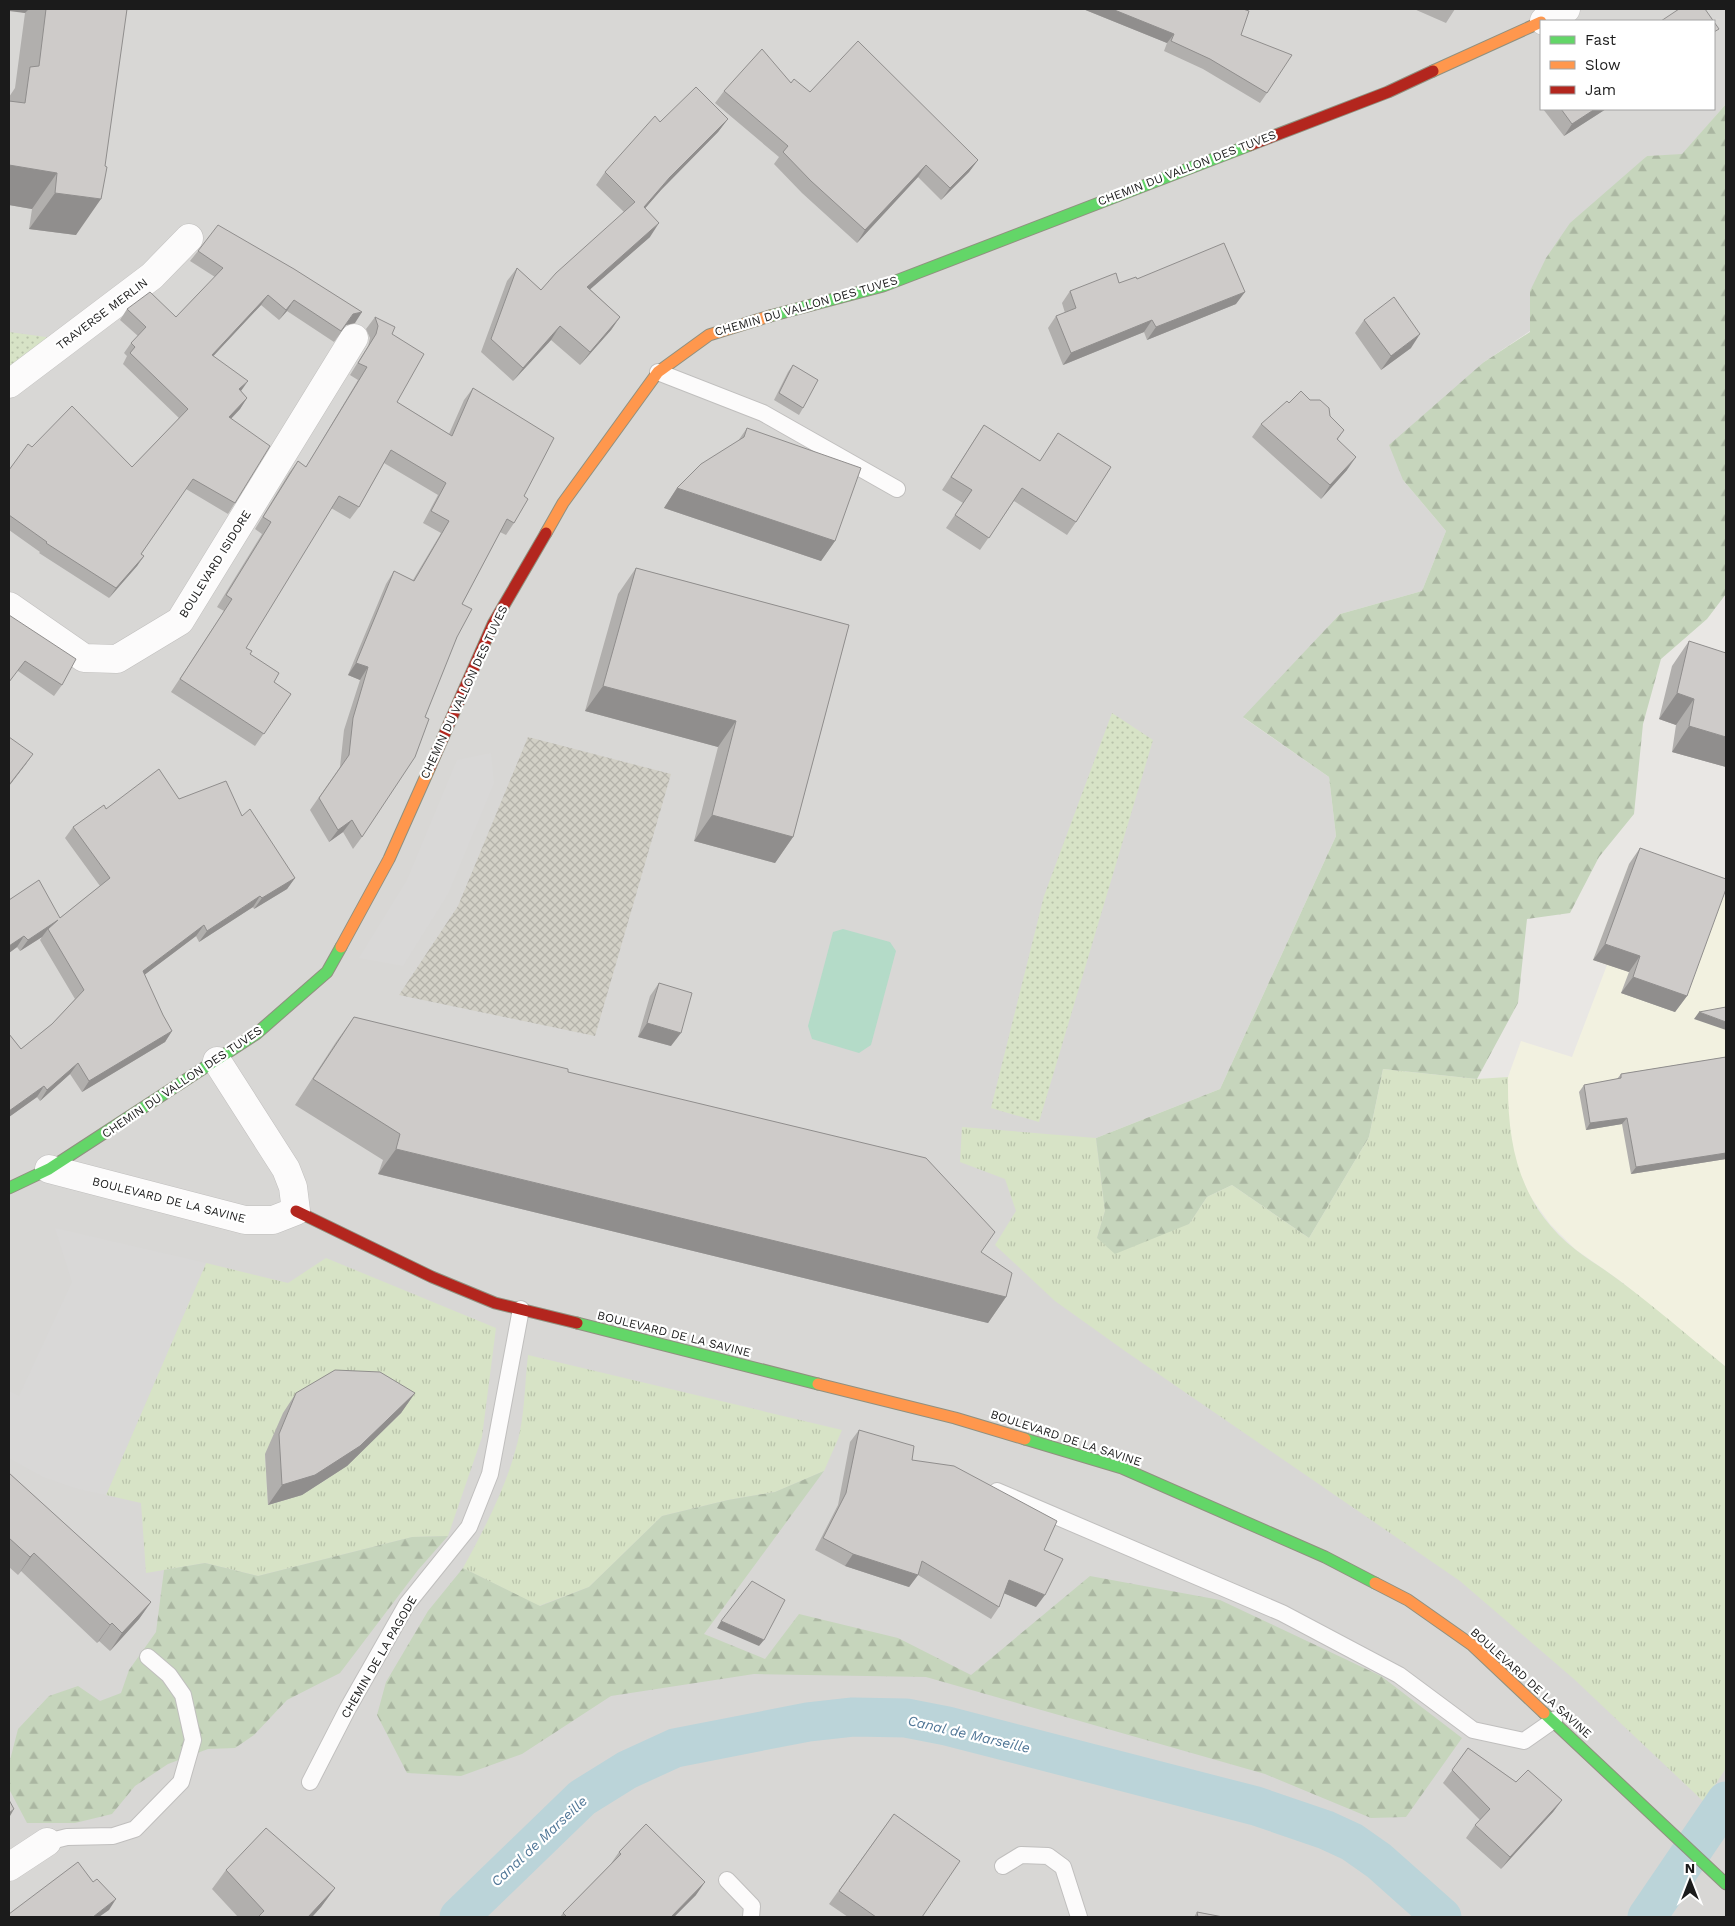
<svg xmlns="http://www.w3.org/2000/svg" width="1735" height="1926" viewBox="0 0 1735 1926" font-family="'Work Sans',sans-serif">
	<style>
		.residential { fill: #d8d7d5; fill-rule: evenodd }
		.education { fill: #f2f1e0 }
		.construction { fill: url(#construction-cross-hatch) }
		.grass { fill: url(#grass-tufts); fill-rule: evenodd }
		.forest { fill: url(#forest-firs) }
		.garden { fill: url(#garden-dots) }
		.pitch { fill: #b4dbc8 }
		.parking { fill: #d9d8d7 }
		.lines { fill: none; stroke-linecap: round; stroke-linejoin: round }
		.canal { stroke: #bbd4d9; stroke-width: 39 }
		.lane-casing { stroke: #c0bfbe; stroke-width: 18 }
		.street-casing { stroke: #c0bfbe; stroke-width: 29 }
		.fast-casing { stroke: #90907f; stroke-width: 13 }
		.slow-casing { stroke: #90907f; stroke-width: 13 }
		.jam-casing { stroke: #90907f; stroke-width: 13 }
		.lane { stroke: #fcfbfb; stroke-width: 16 }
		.street { stroke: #fcfbfb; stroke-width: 28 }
		.fast { stroke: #63d668; stroke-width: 11 }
		.slow { stroke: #ff974d; stroke-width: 11 }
		.jam { stroke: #b3261e; stroke-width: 11 }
		.wall { fill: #b1afad }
		.shaded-wall { fill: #908e8d }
		.building { fill: #cecbc9; stroke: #908e8d }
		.labels { text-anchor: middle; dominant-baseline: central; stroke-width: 4.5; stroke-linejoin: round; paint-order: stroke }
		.street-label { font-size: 12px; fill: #1b1b1b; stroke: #fff }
		.water-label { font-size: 14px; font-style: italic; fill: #517797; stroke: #fff }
	</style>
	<defs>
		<pattern id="construction-cross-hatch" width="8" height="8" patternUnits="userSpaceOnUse" patternTransform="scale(1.25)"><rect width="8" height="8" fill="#d2d0c6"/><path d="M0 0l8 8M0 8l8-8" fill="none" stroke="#b4b2aa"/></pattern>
		<pattern id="grass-tufts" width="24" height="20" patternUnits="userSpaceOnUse" patternTransform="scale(1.25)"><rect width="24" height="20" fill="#d7e3c6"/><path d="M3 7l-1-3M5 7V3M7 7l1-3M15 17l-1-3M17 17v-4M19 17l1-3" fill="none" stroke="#b8c2aa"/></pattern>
		<pattern id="forest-firs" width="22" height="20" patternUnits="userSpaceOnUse" patternTransform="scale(1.25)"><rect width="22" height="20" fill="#c6d5bc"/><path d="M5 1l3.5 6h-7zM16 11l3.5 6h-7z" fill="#aab6a1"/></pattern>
		<pattern id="garden-dots" width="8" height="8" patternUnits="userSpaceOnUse" patternTransform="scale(1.25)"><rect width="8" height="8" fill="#d7e3c6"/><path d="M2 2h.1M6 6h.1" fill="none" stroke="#b8c2aa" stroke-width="1.8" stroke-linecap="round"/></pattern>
	</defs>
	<rect width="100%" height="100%" fill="#e9e7e4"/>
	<path class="residential" d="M9 9H1726V104L1682 155 1647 156 1530 291V331L1484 362 1403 480 1446 531 1422 591 1340 614 1244 718 1329 777 1336 836 1220 1089 1096 1138 1726 1575V1917H9ZM1541 21H1714V109H1541Z"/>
	<path class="education" d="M1629 864 1726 898V1367L1619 1280 1575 1249 1550 1224 1530 1196 1515 1163 1508 1115V1077L1521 1041 1572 1057 1607 965 1593 960Z"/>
	<path class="construction" d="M528 737 671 774 595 1036 399 995 458 906Z"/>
	<path class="grass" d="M1383 1069 1477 1079 1508 1077C1507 1146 1519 1205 1576 1250 1590 1261 1606 1270 1620 1281 1656 1308 1691 1338 1726 1367V1768L1704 1802 1575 1680 1460 1581 1125 1351 1055 1301 995 1245 1016 1211 1005 1179 960 1162 962 1127 1096 1138 1105 1211 1097 1238 1189 1224 1207 1197 1232 1185 1309 1238 1369 1137Z
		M326 1258 496 1328 482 1437 448 1536 412 1537 258 1576 205 1563 146 1573 141 1503 106 1495 206 1263 288 1283ZM401 1413C362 1450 323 1495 268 1504L265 1454Z
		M528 1355 842 1430 824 1471 775 1492 728 1500 662 1516 589 1587 539 1606 463 1568C486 1526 511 1478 520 1431 525 1406 525 1380 528 1355Z"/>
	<path class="forest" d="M1726 104V594L1707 619 1661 659 1643 724 1634 814 1599 857 1570 913 1527 919 1518 1003 1477 1079 1383 1069 1369 1137 1309 1238 1232 1185 1207 1197 1189 1224 1115 1254 1097 1238 1105 1211 1096 1138 1220 1089 1336 836 1329 777 1243 717 1340 614 1422 591 1446 531 1403 480 1389 445 1484 362 1530 332V291L1546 258 1570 223 1647 156 1682 154Z
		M824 1471 704 1634 765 1659 799 1614 898 1638 971 1675 1090 1576 1220 1600 1381 1676 1462 1738 1406 1817 1371 1818 1265 1774 926 1677 754 1674 611 1696 522 1754 461 1776 407 1773 377 1715 386 1682 428 1611 463 1568 540 1606 589 1587 662 1516 728 1500 775 1492Z
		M448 1536 418 1570 340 1673 287 1700 254 1735 235 1748 208 1749 168 1764 135 1786 112 1814 75 1823H27L9 1789V1764L18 1729 49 1696 78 1686 100 1701 121 1693 129 1670 156 1632 164 1570 205 1563 258 1576 412 1537Z"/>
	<path class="garden" d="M9 332 61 339 9 378Z
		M1112 713 1153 740 1039 1122 991 1108 1044 896Z"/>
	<path class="pitch" d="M843 929 890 942 896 951 871 1045 859 1053 812 1039 808 1026 833 932Z"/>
	<path class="parking" d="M491 753 494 783 448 894 403 966 359 958 407 880 457 760Z
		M55 1228 206 1263 106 1495 78 1489 43 1477 9 1458V1391L19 1396 72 1282Z"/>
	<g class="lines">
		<path class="canal" d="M459 1917 582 1798 627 1770 675 1748 808 1722 853 1717 906 1718 947 1726 1256 1806 1326 1830 1352 1842 1379 1861 1442 1917
			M1647 1917 1726 1801"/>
		<g class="lane-casing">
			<path id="lane" d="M658 372 763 413 897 489
				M997 1491 1282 1613 1399 1675 1473 1730 1524 1741 1554 1720
				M310 1782 348 1708 407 1604 469 1527 490 1474 521 1309
				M47 1842 67 1837 113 1836 135 1829 181 1782 193 1740 183 1695 169 1675 148 1657
				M1003 1866 1021 1855 1048 1856 1063 1867 1079 1917
				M727 1880 752 1906 751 1917"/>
		</g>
		<g class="street-casing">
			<path id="street" d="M1544 21 1566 9
				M9 384 152 276 189 238
				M9 606 84 658 117 659 180 621 354 338
				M49 1169 245 1220H273L296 1211 293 1187 286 1169 217 1061
				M9 1867 47 1842"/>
		</g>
		<g class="fast-casing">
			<path id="fast" d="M770 316 883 286 1250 145
				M9 1188 49 1169 256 1034 327 972 341 947
				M577 1323 818 1384
				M1025 1439 1122 1468 1325 1557 1375 1583
				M1544 1713 1726 1884"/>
		</g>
		<g class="slow-casing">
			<path id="slow" d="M1433 71 1541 22
				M546 533 563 503 658 372 709 335 770 316
				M341 947 389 859 430 767
				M818 1384 955 1418 1025 1439
				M1375 1583 1408 1600 1472 1645 1544 1713"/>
		</g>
		<g class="jam-casing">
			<path id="jam" d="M1250 145 1388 92 1433 71
				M430 767 493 624 546 533
				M296 1211 432 1277 495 1303 577 1323"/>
		</g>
		<use href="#lane" class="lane"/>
		<use href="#street" class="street"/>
		<use href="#fast" class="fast"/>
		<use href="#slow" class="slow"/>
		<use href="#jam" class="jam"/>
	</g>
	<path class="wall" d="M9 9H127L76 235 29 229 32 209 9 205V97L15 88 25 13Z
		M1083 9H1243L1241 35 1267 93 1260 103 1203 69 1164 51 1167 43Z
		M1414 9H1455L1446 23Z
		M791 83 810 92 978 160 969 172 941 200 918 177 857 243 802 193 774 164 779 157 715 103 724 91Z
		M1543 109H1606L1564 136Z
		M728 119 718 132 661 190 645 208 650 237 590 289 620 317 611 330 580 365 551 340 513 381 481 352 507 281 517 268 541 290 624 212 596 185 605 172Z
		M198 251 355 323 346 325 334 342 287 311 279 320 261 305 213 356 241 391 247 398 240 409 231 419 235 503 228 514 186 489 141 554 144 556 137 566 109 598 39 553 40 552 9 530V470L32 447 132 467 179 418 123 364 127 356 124 353 131 343 138 336 120 320 127 309 176 317 215 277 190 261Z
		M1137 279 1236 304 1147 340 1144 332 1063 365 1048 328 1056 316 1065 313 1062 303 1070 291 1119 283Z
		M375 317 392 334 397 402 449 434 464 400 473 388 524 496 514 523 506 535 500 532 462 604 457 637 362 837 353 849 343 832 329 842 310 810 340 767 344 730 360 680 348 675 386 584 394 571 413 580 441 533 423 523 438 495 384 463 359 507 350 519 331 508 246 648 250 654 274 682 291 694 255 746 171 692 224 611 217 607 262 534 255 529 289 473 298 461 306 467 358 380 350 375 368 346 370 338 366 329Z
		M1364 320 1411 348 1381 370 1355 333Z
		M793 365 803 408 799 415 774 400 788 372Z
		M1310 400 1330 416 1344 430 1338 439 1347 470 1321 499 1252 437 1261 424 1289 403Z
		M984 425 1076 522 1067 535 1014 501 980 550 946 528 963 503 942 490Z
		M747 428 835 541 821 561 664 508 677 488 738 441Z
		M636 568 849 625 793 837 775 863 694 841 718 747 585 711 618 594Z
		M9 615 62 685 54 696 18 671Z
		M1689 641 1726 767 1672 752 1676 725 1659 719 1672 666Z
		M179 799 242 816 295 878 287 889 254 909 253 907 199 942 196 936 144 975 163 1015 172 1031 165 1042 82 1092 70 1074 40 1101 37 1097 9 1117V1034L21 1049 52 1024 75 999 40 940 42 937 20 951 17 947 9 953V900L60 918 100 886 65 838 73 827 106 809Z
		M1640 848 1687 996 1675 1012 1621 993 1629 972 1593 960 1629 864Z
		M659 983 671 1046 638 1037 650 996Z
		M354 1017 568 1072 981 1252 1006 1297 988 1323 378 1174 383 1160 295 1105 336 1042Z
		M1726 1057V1159L1631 1174 1622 1124 1586 1130 1579 1092 1584 1085 1617 1079 1621 1074Z
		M296 1393H415L401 1413 347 1466 302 1495 268 1505 265 1454 283 1413Z
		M859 1430 912 1460 1044 1550 1036 1607 1004 1593 999 1607 991 1619 918 1575 909 1587 845 1566 815 1550 838 1505 850 1442Z
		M9 1473 151 1602 139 1619 110 1651 99 1641 97 1643 21 1571 18 1575 9 1567Z
		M1468 1748 1516 1782 1562 1800 1553 1812 1501 1869 1466 1838 1475 1825 1480 1820 1443 1783Z
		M894 1814 922 1917H848L829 1904Z
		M619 1852 696 1895 674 1917H560L563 1913 610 1865Z
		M226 1870 335 1888 321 1907 312 1917H238L212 1889Z
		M1197 1912 1223 1917H1194Z"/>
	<path class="shaded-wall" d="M9 9H29L25 13 9 11Z
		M1083 9H1112L1174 34 1167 43Z
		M1595 109H1606L1564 136 1572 124Z
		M728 119 718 132 661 190 635 220 644 207 670 177Z
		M978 160 969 172 941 200 950 188Z
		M9 165 57 173 32 209 9 205Z
		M926 165 918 177 857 243 865 230Z
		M55 193 101 199 76 235 29 229Z
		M659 223 650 237 578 300 587 287Z
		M1245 292 1236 304 1147 340 1156 327Z
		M268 295 261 305 205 365 212 355Z
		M294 300 287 311 279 320 286 310Z
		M362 312 355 323 346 325 334 342 353 314Z
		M620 317 611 330 580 365 590 352Z
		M1152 320 1144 332 1063 365 1071 353Z
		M560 326 551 340 513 381 523 368Z
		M1420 334 1411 348 1381 370 1391 356Z
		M248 381 241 391 239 389Z
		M247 398 240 409 222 428 229 417Z
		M1356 457 1347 470 1321 499 1330 485Z
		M677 488 835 541 821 561 664 508Z
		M144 556 137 566 109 598 116 588Z
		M356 663 368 667 360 680 348 675Z
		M603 686 736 721 718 747 585 711Z
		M1677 693 1694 699 1676 725 1659 719Z
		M1689 726 1726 737V767L1672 752Z
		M33 754 26 764 9 786V785Z
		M712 815 793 837 775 863 694 841Z
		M352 820 343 832 329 842 338 830Z
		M295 878 287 889 254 909 262 898Z
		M260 896 253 907 199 942 207 931Z
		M58 920 48 929 42 937 20 951 28 940Z
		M204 925 196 936 135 982 143 971Z
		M24 936 17 947 9 953V946Z
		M1605 944 1640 956 1629 972 1593 960Z
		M1633 977 1687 996 1675 1012 1621 993Z
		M1699 1012 1726 1022V1030L1694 1019Z
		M647 1023 681 1033 671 1046 638 1037Z
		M172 1031 165 1042 82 1092 89 1081Z
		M78 1063 70 1074 40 1101 47 1090Z
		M44 1086 37 1097 9 1117V1111Z
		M1627 1118 1622 1124 1586 1130 1590 1123Z
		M396 1149 1006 1297 988 1323 378 1174Z
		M1726 1153V1159L1631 1174 1636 1167Z
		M415 1393 401 1413 347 1466 302 1495 268 1505 282 1485Z
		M34 1553 21 1571 18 1575 30 1557Z
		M853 1554 918 1575 909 1587 845 1566Z
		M1009 1580 1045 1595 1036 1607 1001 1592Z
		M151 1602 139 1619 110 1651 122 1633Z
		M721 1621 764 1640 759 1646 717 1628Z
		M112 1623 99 1641 97 1643 110 1625Z
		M1562 1800 1553 1812 1501 1869 1510 1857Z
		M14 1809 10 1816 9 1817V1813Z
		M705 1882 696 1895 674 1917H671Z
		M335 1888 321 1907 312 1917H308Z
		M116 1899 109 1910 99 1917H93Z"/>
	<path class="building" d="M46 9H127L105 166 107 167 101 199 55 193 57 173 9 165V101L25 103 30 67 39 66Z
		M1112 9H1243L1249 11 1241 35 1292 55 1267 93 1210 59 1171 41 1174 34Z
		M1679 9H1705L1719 29 1714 32V21H1661Z
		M858 41 978 160 950 188 926 165 865 230 811 181 783 152 788 146 724 91 762 49 791 83 794 79 810 92Z
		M696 87 728 119 670 177 644 207 659 223 587 287 620 317 590 352 560 326 523 368 491 339 517 268 541 290 556 273 635 202 605 172 655 116 660 122Z
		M1561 109H1595L1572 124Z
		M218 225 294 269 362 312 353 314 341 331 294 300 286 310 268 295 212 355 248 381 239 389 247 398 229 417 270 446 235 503 193 479 141 554 144 556 116 588 46 543 47 542 9 515V470L28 444 32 447 72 406 132 467 188 409 130 353 135 347 131 343 146 327 127 309 150 292 176 317 223 268 198 251Z
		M1224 243 1245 292 1156 327 1152 320 1071 353 1056 316 1076 308 1070 291 1116 273 1119 283 1136 277 1137 279Z
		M1394 297 1420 334 1391 356 1364 320Z
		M375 317 395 327 392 334 424 354 397 402 452 436 473 388 554 438 524 496 528 499 514 523 507 519 462 604 472 609 457 637 425 717 429 719 415 757 362 837 352 820 338 830 319 798 349 755 353 718 368 667 356 663 394 571 414 581 449 521 431 511 446 483 391 450 359 507 339 496 246 648 252 651 250 654 279 673 274 682 291 694 264 734 180 679 232 599 226 595 271 522 263 517 298 461 306 467 367 367 358 363 376 334 378 326Z
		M793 365 818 380 803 408 779 393Z
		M1301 391 1310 400H1320L1329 408 1330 416 1344 430 1337 439 1356 457 1330 485 1261 424 1287 401 1289 403Z
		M984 425 1040 461 1058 433 1111 467 1076 522 1022 488 989 538 955 515 972 490 951 477Z
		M747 428 861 468 835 541 677 488 701 464 744 437Z
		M636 568 849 625 793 837 712 815 736 721 603 686Z
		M9 615 76 659 62 685 25 661 9 682Z
		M1689 641 1726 653V737L1689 726 1694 699 1677 693Z
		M9 737 33 754 9 785Z
		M159 769 179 799 226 781 242 816 250 809 295 878 262 898 260 896 207 931 204 925 143 971 163 1015 172 1031 89 1081 78 1063 47 1090 44 1086 9 1111V1034L21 1049 52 1024 84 990 48 929 58 920 28 940 24 936 9 946V900L39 880 60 918 110 878 73 827 104 805 106 809Z
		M1640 848 1726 879V889L1687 996 1633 977 1640 956 1605 944Z
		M659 983 692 993 681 1033 647 1023Z
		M1726 1007V1022L1699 1012Z
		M354 1017 568 1069V1072L926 1158 995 1232 981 1252 1012 1273 1006 1297 396 1149 400 1134 313 1079Z
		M1726 1057V1153L1636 1167 1627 1118 1590 1123 1584 1085 1621 1078V1074Z
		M335 1370 380 1372 415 1393 360 1446 315 1475 282 1485 279 1434 296 1393Z
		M859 1430 914 1446 912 1460 954 1466 1057 1521 1044 1550 1063 1559 1045 1595 1009 1580 999 1607 922 1561 918 1575 853 1554 823 1538 846 1493Z
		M9 1473 151 1602 122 1633 112 1623 110 1625 34 1553 30 1557 9 1538Z
		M752 1581 785 1600 764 1640 721 1621Z
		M1468 1748 1516 1782 1528 1770 1562 1800 1510 1857 1475 1825 1490 1809 1452 1770Z
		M9 1800 14 1809 9 1813Z
		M894 1814 960 1861 922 1917H876L839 1891Z
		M646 1824 705 1882 671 1917H567L563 1913 621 1854 619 1852Z
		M266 1828 335 1888 308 1917H258L264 1911 226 1870Z
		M78 1862 93 1882 97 1879 116 1899 93 1917H9V1914Z
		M1197 1912 1223 1917H1198Z"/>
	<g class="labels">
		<g class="street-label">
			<text transform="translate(1187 168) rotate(-21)">CHEMIN DU VALLON DES TUVES</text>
			<text transform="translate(806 306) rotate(-16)">CHEMIN DU VALLON DES TUVES</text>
			<text transform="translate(102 314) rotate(-37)">TRAVERSE MERLIN</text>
			<text transform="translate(215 564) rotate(-58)">BOULEVARD ISIDORE</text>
			<text transform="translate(464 692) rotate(-65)">CHEMIN DU VALLON DES TUVES</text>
			<text transform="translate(182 1082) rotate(-34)">CHEMIN DU VALLON DES TUVES</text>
			<text transform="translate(169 1200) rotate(14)">BOULEVARD DE LA SAVINE</text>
			<text transform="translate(674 1334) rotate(14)">BOULEVARD DE LA SAVINE</text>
			<text transform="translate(1066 1438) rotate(18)">BOULEVARD DE LA SAVINE</text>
			<text transform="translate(379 1657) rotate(-60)">CHEMIN DE LA PAGODE</text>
			<text transform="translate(1531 1683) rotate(42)">BOULEVARD DE LA SAVINE</text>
		</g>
		<g class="water-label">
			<text transform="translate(969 1734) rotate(13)">Canal de Marseille</text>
			<text transform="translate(539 1841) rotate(-43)">Canal de Marseille</text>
		</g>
	</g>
	<rect width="1735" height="1926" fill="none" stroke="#1b1b1b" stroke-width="20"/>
	<rect x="1540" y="20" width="175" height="90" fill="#ffffff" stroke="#a4a4a4"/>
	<rect x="1550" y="36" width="25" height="8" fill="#63d668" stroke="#a4a4a4"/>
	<text x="1585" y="45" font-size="15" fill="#1b1b1b">Fast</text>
	<rect x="1550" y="61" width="25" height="8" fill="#ff974d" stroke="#a4a4a4"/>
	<text x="1585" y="70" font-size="15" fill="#1b1b1b">Slow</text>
	<rect x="1550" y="86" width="25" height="8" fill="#b3261e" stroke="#a4a4a4"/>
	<text x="1585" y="95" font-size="15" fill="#1b1b1b">Jam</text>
	<g transform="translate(1690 1881)" stroke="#ffffff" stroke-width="4" paint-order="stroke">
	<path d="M0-4L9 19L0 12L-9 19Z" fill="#1b1b1b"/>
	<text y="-8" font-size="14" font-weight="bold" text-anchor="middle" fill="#1b1b1b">N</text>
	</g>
</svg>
